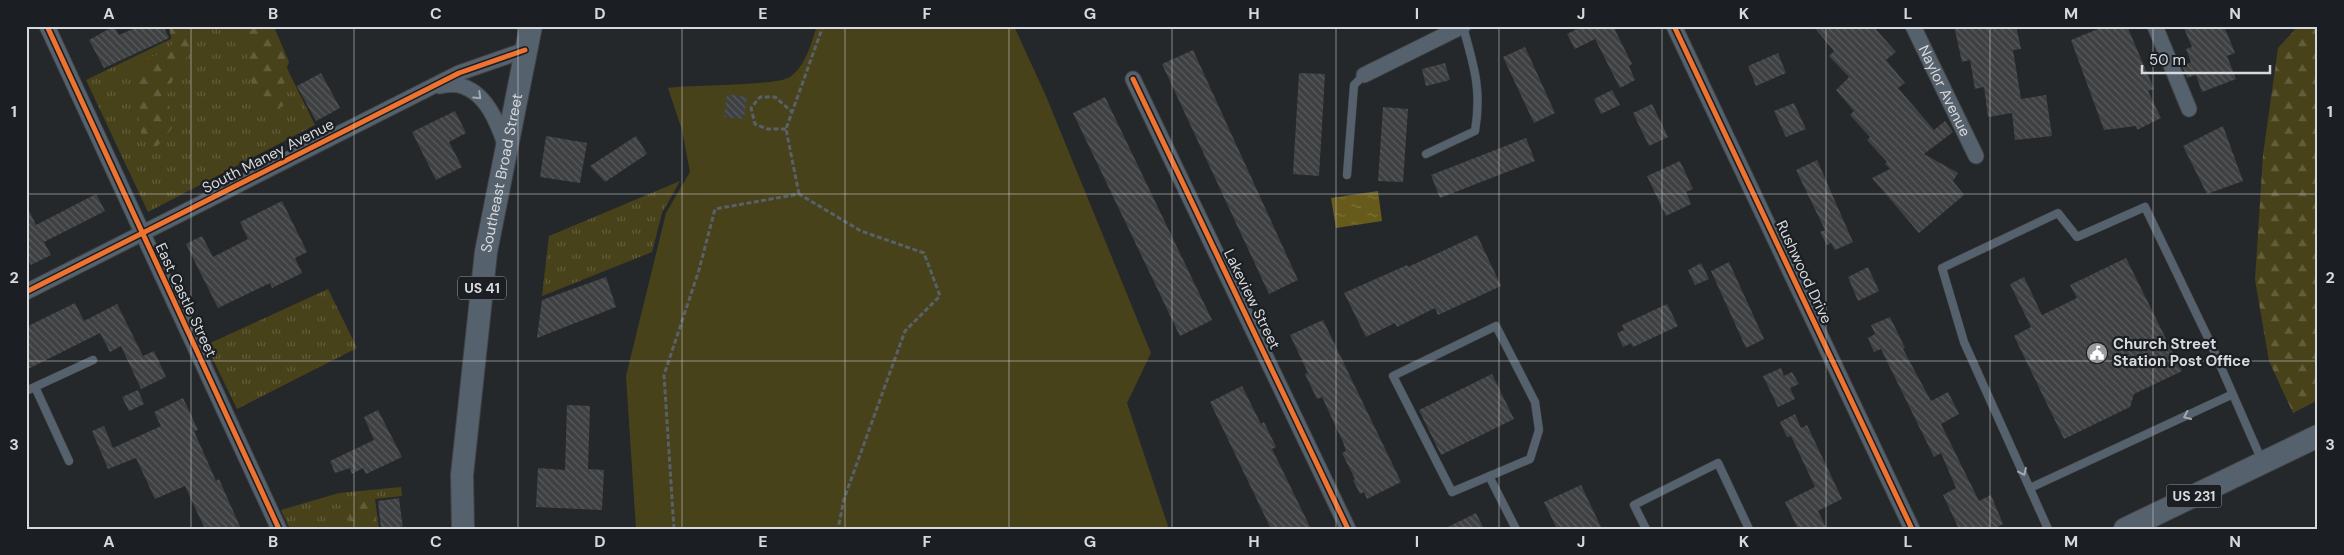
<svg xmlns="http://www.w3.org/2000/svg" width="2344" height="555" viewBox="0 0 2344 555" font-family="'DM Sans',sans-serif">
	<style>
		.grass { fill: url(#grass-tufts) }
		.forest { fill: url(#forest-firs) }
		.park { fill: #48421a }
		.water { fill: url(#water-ripples) }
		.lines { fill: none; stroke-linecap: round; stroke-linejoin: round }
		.stream { stroke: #665b1b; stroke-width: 5 }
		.building { fill: url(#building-back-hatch) }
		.lane-casing { stroke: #424446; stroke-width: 9 }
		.street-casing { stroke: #424446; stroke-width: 17 }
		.primary-casing { stroke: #424446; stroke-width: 24 }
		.path { stroke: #586068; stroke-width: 3; stroke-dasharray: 5 2.5; stroke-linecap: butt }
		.lane { stroke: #55616c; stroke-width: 8 }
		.street { stroke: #55616c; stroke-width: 15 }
		.primary { stroke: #55616c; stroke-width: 22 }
		.cycleway-casing { stroke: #1b1e22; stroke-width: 8 }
		.cycleway { stroke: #ef722f; stroke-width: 5 }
		.oneway { stroke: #a3a9af }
		.grid { fill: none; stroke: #d7d9dc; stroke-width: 1; stroke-opacity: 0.55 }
		.labels { text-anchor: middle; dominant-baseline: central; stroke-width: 4.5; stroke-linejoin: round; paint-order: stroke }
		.shield { fill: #1b1e22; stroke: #9fa1a4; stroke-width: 1 }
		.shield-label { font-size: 14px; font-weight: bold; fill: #d7d9dc }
		.street-label { font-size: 15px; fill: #d7d9dc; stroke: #1b1e22 }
		.poi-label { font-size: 15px; font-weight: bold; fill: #d7d9dc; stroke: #1b1e22; text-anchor: start }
		.neatline { fill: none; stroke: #d7d9dc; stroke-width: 2 }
		.grid-label { font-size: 16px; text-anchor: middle; font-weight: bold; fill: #d7d9dc }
	</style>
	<defs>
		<pattern id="grass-tufts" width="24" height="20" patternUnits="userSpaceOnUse" patternTransform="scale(1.25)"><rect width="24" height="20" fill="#48421a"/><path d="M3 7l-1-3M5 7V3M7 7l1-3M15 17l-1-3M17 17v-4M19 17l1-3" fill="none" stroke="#625d3b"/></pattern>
		<pattern id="forest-firs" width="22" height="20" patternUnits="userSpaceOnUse" patternTransform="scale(1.25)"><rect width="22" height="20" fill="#48421a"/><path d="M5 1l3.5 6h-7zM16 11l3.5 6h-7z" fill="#625d3b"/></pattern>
		<pattern id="water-ripples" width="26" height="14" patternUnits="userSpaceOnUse" patternTransform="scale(1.25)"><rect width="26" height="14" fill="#665b1b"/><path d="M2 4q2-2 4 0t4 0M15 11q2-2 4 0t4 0" fill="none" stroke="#7b723c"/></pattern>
		<pattern id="building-back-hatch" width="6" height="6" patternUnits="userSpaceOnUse" patternTransform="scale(1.25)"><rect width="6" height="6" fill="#3e4042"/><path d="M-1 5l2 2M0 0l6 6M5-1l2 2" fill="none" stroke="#595b5d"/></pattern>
	</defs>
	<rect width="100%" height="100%" fill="#25282a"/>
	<path class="grass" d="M173 26H266L315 125 148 212 86 80 177 36Z
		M680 181 662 213 652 252 542 296 549 236Z
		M328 289 357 348 237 409 206 345Z
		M401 487 402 496 375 499 379 529H290L281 510 339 493Z"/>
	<path class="forest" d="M169 26H193L196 41 167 90 172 128 156 148 142 139C139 115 129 85 139 61L163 53 172 44Z
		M240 26 274 27 289 62 285 72 283 106 274 111 253 91 243 33Z
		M2298 26H2318V400L2293 413 2269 361 2255 280 2263 155 2278 48Z
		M359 496H369L374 501 377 529H351L346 501Z"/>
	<path class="park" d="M817 26H1014L1046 96 1151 353 1127 403 1169 529H636L626 376 666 213 690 172 682 130 668 88C691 85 777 86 790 77 806 66 811 43 817 26Z"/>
	<path class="water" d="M1378 191 1382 221 1336 228 1331 198Z"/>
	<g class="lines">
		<path class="stream" d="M2318 238V270"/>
	</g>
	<path class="building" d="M114 26 119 35 140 26H163L169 38 104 68 89 40Z
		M1583 26H1622L1615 30 1632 64 1629 66 1635 80 1620 88 1595 39 1575 49 1567 34Z
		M1813 26H1873L1896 52 1886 60 1905 83 1898 88 1934 130 1945 121 1953 132 1924 154 1958 173 1953 181 1964 195 1919 233 1872 178 1890 169 1885 164 1887 162 1867 140 1870 137 1850 115 1854 111 1836 90 1849 77 1829 56 1834 51Z
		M1954 26H2016L2021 49 2013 50 2021 99 2046 95 2052 136 2015 140 2012 113 1988 117 1984 87 1975 89 1970 60 1962 62Z
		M2105 26H2127L2154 89 2148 91 2161 118 2137 130 2136 126 2104 130 2071 40Z
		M2183 26H2224L2235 53 2227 56 2236 79 2202 92 2196 75 2187 78 2182 66 2191 62 2186 49 2192 47Z
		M1525 47 1555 113 1534 123 1503 57Z
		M1193 50 1298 280 1269 294 1162 64Z
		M1778 53 1786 73 1756 86 1748 66Z
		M1445 63 1450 80 1426 86 1422 69Z
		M321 73 340 108 316 121 297 86Z
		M1299 73 1325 74 1319 176 1293 174Z
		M1612 90 1620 105 1601 114 1594 99Z
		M727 94 747 97 744 119 724 117Z
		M1105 97 1212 320 1180 336 1073 113Z
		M1794 103 1806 129 1786 137 1774 111Z
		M1652 104 1668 137 1649 146 1633 113Z
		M1383 107 1408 109 1403 182 1378 181Z
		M455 111 466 133 449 142 462 167 436 180 412 132Z
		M2223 126 2243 181 2207 194 2183 146Z
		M546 136 587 143 580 183 540 177Z
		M636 136 647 154 605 182 590 166Z
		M1526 138 1535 161 1440 198 1431 175Z
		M1817 160 1853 242 1835 250 1831 243 1827 245 1820 232 1825 230 1796 170Z
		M1680 161 1693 189 1686 192 1691 204 1666 216 1647 176Z
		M96 194 105 211 44 242 51 255 31 265 26 255V204L36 225Z
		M282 201 307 252 295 258 302 273 272 288 270 283 218 308 186 244 202 236 213 257 248 239 240 222Z
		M1477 235 1501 286 1438 315 1435 308 1397 327 1395 323 1366 337 1344 293 1407 265 1408 267Z
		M2126 258 2182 371 2134 394 2130 407 2064 439 2014 336 2031 327 2010 284 2024 277 2042 315 2077 298 2070 285Z
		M1729 262 1764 339 1746 348 1711 271Z
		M1701 263 1709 279 1695 285 1688 270Z
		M1868 267 1879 291 1858 301 1848 277Z
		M606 277 616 307 537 338 542 300Z
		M75 303 84 321 117 304 143 356 154 351 166 377 141 389 121 346 110 352 100 333 26 370V327Z
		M1667 304 1678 326 1633 347 1631 343 1623 347 1617 333 1624 330 1622 325Z
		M1890 317 1905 348 1903 349 1931 401 1948 392 1959 414 1941 424 1979 501 1991 495 2003 524 1994 529H1959L1943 495 1956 488 1941 453 1934 457 1881 349 1874 352 1868 338 1875 334 1871 325Z
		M1323 320 1401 482 1367 499 1364 492 1360 494 1353 480 1355 479 1342 453 1346 451 1343 442 1322 397 1317 399 1305 374 1308 373 1290 335Z
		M1781 368 1784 376 1792 372 1799 384 1790 388 1795 399 1778 407 1763 376Z
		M1492 374 1514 419 1441 455 1419 410Z
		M1242 386 1261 424 1264 422 1276 447 1272 449 1311 529H1271L1210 402Z
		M138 390 144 404 129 411 122 397Z
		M183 398 198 430 194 431 216 481 219 479 241 529H205L185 486 155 499 136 458 108 469 92 431 104 426 113 448 161 426 154 412Z
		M567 405 590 406 588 469 604 470 602 510 536 507 538 468 565 470Z
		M378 410 402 457 366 474 363 468 352 474 350 468 335 473 330 461 374 440 364 417Z
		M1795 414 1801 428 1807 425 1842 499 1818 511 1827 529H1798L1785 502 1815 487 1791 436 1787 437 1780 422Z
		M1581 485 1602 529H1557L1544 502Z
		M399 498 403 529H381L378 501Z
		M1476 513 1484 529H1444Z"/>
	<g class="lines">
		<g class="lane-casing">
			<path id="lane" d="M1426 154 1475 131C1482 90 1474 66 1463 27
				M1347 175 1354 85 1364 75
				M1496 326 1535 402 1539 430 1530 459 1452 492 1393 376Z
				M35 387 69 461
				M26 391 93 360
				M1489 476 1516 529
				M2030 488 2231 395
				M1646 529 1634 505 1718 463 1749 529
				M2048 529 1964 342 1942 268 2058 213 2077 237 2145 207 2210 342 2262 461"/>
		</g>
		<g class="street-casing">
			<g id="street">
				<path d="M47 26 279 529"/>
				<path d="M1674 26 1912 529"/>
				<path id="s1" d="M1913 26 1976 156"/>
				<path d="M2155 26 2189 109"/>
				<path d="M1364 75 1463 26"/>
				<path d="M1133 79 1348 529"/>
				<path d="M439 86C445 85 453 84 458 85 486 91 498 123 506 147"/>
				<path d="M26 292 459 73 525 50"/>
			</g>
		</g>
		<g class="primary-casing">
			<g id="primary">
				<path id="s2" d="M463 529 462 475 486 252 531 26"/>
				<path d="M2125 529 2318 436"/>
			</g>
		</g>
		<path class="path" d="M786 129H767L755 124 751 108 760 97H775L791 111
			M799 194 786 129 823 26
			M674 529 664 375 699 270 715 209 799 194 861 231 924 253 940 296 905 331 844 499 838 529"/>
		<use href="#lane" class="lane"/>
		<use href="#street" class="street"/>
		<use href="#primary" class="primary"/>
		<g class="cycleway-casing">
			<path id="cycleway" d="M47 26 279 529
				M1674 26 1912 529
				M1133 79 1348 529
				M26 292 459 73 525 50"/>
		</g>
		<use href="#cycleway" class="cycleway"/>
	</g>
	<defs><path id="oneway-chevron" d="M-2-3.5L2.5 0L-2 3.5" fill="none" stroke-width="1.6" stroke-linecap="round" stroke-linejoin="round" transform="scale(1.25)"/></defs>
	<g class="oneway">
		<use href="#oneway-chevron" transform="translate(478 96) rotate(44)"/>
		<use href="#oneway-chevron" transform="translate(2187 416) rotate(155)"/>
		<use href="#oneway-chevron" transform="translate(2023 472) rotate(65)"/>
	</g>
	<path class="grid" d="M191 26V529M354 26V529M518 26V529M682 26V529M845 26V529M1009 26V529M1172 26V529M1336 26V529M1499 26V529M1662 26V529M1826 26V529M1990 26V529M2153 26V529M26 194H2318M26 361H2318"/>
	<defs>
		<g id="civic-disc" transform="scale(1.125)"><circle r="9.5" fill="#999b9e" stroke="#1b1e22"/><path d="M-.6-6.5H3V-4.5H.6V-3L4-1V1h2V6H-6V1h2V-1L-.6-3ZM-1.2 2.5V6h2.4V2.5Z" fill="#fff"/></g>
	</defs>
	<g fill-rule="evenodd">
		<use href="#civic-disc" x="2097" y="353"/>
	</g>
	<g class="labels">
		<g class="shield">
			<rect x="458" y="276.5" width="48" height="23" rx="4"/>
			<rect x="2166.5" y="484.5" width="55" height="23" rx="4"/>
		</g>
		<g class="shield-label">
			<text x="482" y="288">US 41</text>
			<text x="2194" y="496">US 231</text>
		</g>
		<g class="street-label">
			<text stroke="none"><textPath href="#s1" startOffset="72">Naylor Avenue</textPath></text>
			<text transform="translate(268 156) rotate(-27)">South Maney Avenue</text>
			<text stroke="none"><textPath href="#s2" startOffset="359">Southeast Broad Street</textPath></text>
			<text transform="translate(1804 272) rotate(65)">Rushwood Drive</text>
			<text transform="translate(1252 299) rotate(64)">Lakeview Street</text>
			<text transform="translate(186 300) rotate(65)">East Castle Street</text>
		</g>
		<g class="poi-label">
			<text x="2113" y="344">Church Street<tspan x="2113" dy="17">Station Post Office</tspan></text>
		</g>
	</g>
	<rect width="2344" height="555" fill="none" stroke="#1b1e22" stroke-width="55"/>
	<path d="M2142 65v8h128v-8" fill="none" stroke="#d7d9dc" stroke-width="2.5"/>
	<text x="2149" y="65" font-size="15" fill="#d7d9dc" stroke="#1b1e22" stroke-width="4" paint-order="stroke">50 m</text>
	<rect x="28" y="28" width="2288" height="500" class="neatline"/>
	<g class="grid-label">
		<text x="109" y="19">A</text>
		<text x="273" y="19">B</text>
		<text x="436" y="19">C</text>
		<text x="600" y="19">D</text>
		<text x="763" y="19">E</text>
		<text x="927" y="19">F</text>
		<text x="1090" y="19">G</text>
		<text x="1254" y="19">H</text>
		<text x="1417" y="19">I</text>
		<text x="1581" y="19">J</text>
		<text x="1744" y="19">K</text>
		<text x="1908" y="19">L</text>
		<text x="2071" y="19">M</text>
		<text x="2235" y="19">N</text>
		<text x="14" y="117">1</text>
		<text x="2330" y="117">1</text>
		<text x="14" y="283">2</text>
		<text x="2330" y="283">2</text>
		<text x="14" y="450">3</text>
		<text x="2330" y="450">3</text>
		<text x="109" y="547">A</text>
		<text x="273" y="547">B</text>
		<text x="436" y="547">C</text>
		<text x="600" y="547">D</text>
		<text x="763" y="547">E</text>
		<text x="927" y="547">F</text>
		<text x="1090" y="547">G</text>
		<text x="1254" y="547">H</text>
		<text x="1417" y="547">I</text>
		<text x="1581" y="547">J</text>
		<text x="1744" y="547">K</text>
		<text x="1908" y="547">L</text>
		<text x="2071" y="547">M</text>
		<text x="2235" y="547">N</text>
	</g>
</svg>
